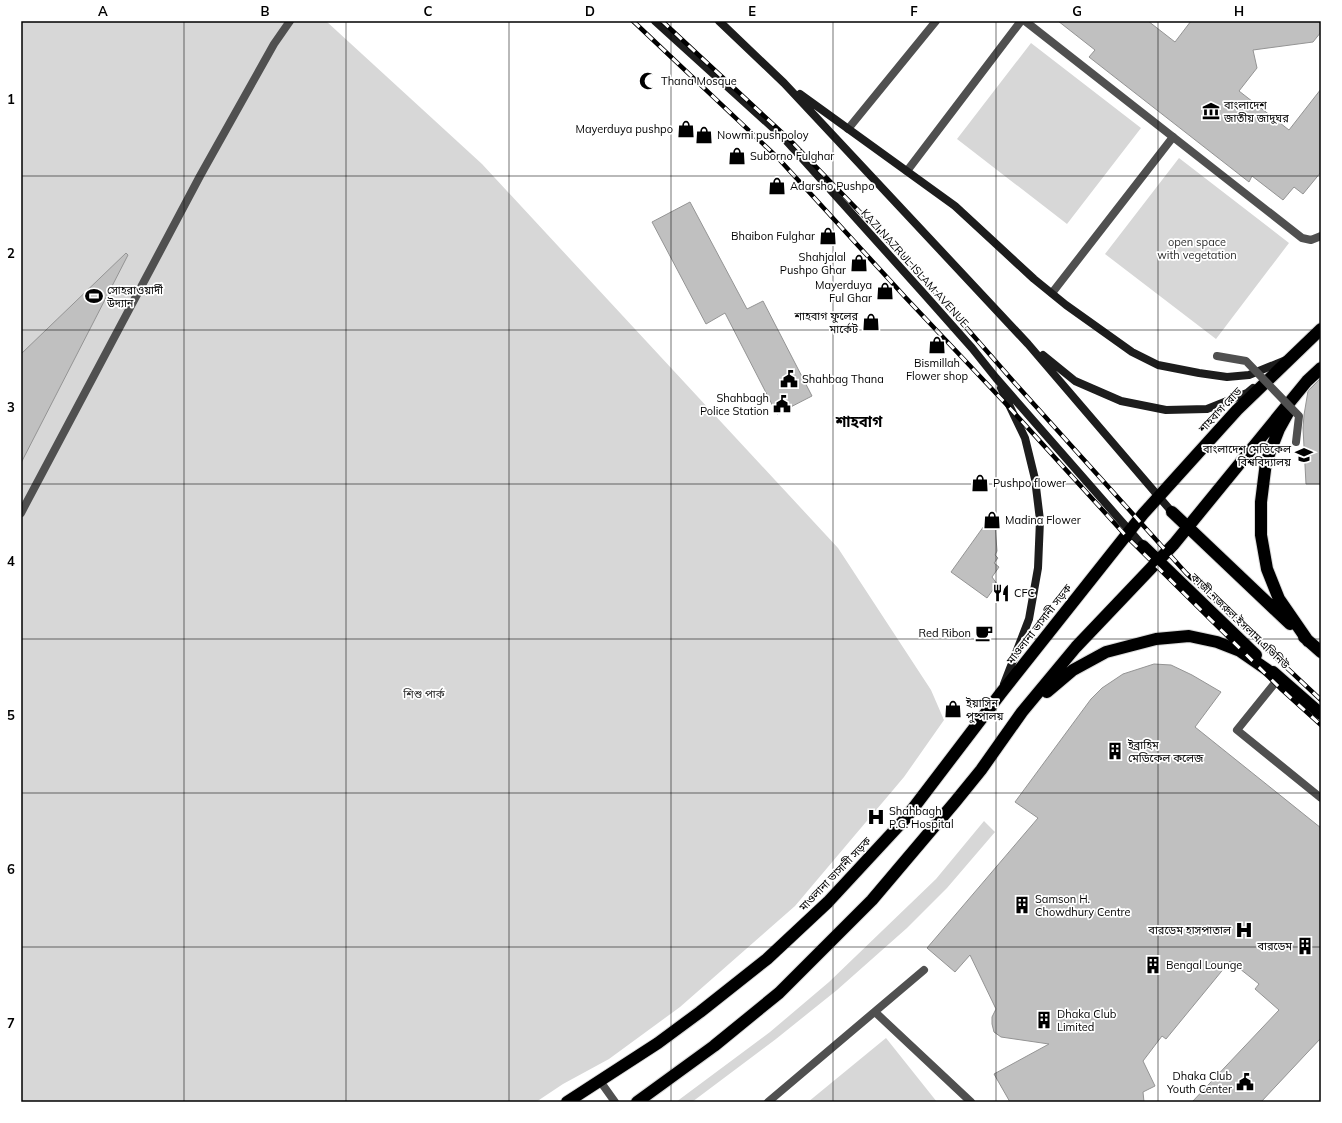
<svg xmlns="http://www.w3.org/2000/svg" width="1342" height="1123" viewBox="0 0 1342 1123" font-family="Mulish,'Noto Sans Bengali',sans-serif">
	<style>
		.green { fill: #d7d7d7 }
		.building { fill: #c0c0c0; stroke: #949494 }
		.lines { fill: none; stroke-linecap: round; stroke-linejoin: round }
		.highway-casing { stroke: #dbdbdb; stroke-width: 14 }
		.lane { stroke: #505050; stroke-width: 8 }
		.street { stroke: #505050; stroke-width: 8 }
		.secondary { stroke: #1d1d1d; stroke-width: 8 }
		.highway { stroke: #000; stroke-width: 12 }
		.rail-casing { stroke: #000; stroke-width: 4.5 }
		.rail { stroke: #fff; stroke-width: 3; stroke-dasharray: 9; stroke-linecap: butt }
		.street-bridge { stroke: #505050; stroke-width: 8 }
		.grid { fill: none; stroke: #000; stroke-width: 1; stroke-opacity: 0.55 }
		.labels { text-anchor: middle; dominant-baseline: central; stroke-width: 3.5; stroke-linejoin: round; paint-order: stroke }
		.poi-label { font-size: 11px; fill: #000; stroke: #fff; text-anchor: start }
		.park-label { font-size: 11px; fill: #2e2e2e; stroke: #fff }
		.street-label { font-size: 11px; fill: #000; stroke: #fff }
		.district-label { font-size: 15px; font-weight: bold; fill: #000; stroke: #fff }
		.neatline { fill: none; stroke: #000; stroke-width: 1.5 }
		.grid-label { font-size: 13px; text-anchor: middle; font-weight: bold; fill: #000 }
	</style>
	<rect width="100%" height="100%" fill="#fff"/>
	<path class="green" d="M21 21H326L482 164 838 548 931 690 944 720 904 777 795 906 680 1007 609 1059 563 1084 536 1102H21Z
		M1031 43 1141 128 1067 224 957 139Z
		M1179 158 1289 243 1216 339 1105 254Z
		M984 821 995 832 947 888 907 928 837 990 776 1039 692 1102H676L770 1032 829 982 936 879Z
		M886 1038 937 1102H808Z"/>
	<path class="building" d="M1058 21H1148L1175 42 1191 21H1321V32L1313 42 1253 50 1257 68 1239 91 1289 130 1321 89V172L1303 194 1294 187 1283 200 1252 176 1249 182 1089 57 1095 50Z
		M690 202 747 309 763 301 812 396 777 414 725 313 706 324 652 222Z
		M126 253 128 255 21 463V354Z
		M1321 378V484H1306L1303 428 1304 415 1308 391Z
		M994 512 997 551 995 555 998 558 994 563 999 567 992 577 997 584 987 598 951 572Z
		M1154 664 1171 665 1192 675 1221 692 1195 727 1321 828V1038L1261 1102H1192L1279 1010 1255 989 1259 984 1230 961 1166 1039 1162 1036 1143 1061 1155 1086 1143 1092 1144 1102H1010L994 1074 1049 1044 1001 1037 994 1032 992 1024V1017L996 1009 970 955 955 972 927 948 1038 818 1015 802 1091 699 1102 688 1123 674Z"/>
	<g class="lines">
		<g class="highway-casing">
			<path id="highway" d="M1289 411 1279 429 1266 462 1261 502V535L1267 569 1279 599 1308 641
				M1172 512 1290 624
				M1143 546 1256 655
				M1304 637 1321 652
				M1273 672 1321 714
				M1047 692 1073 670 1106 652 1156 639 1189 636 1217 642 1240 651 1279 678
				M567 1102 658 1043 700 1012 767 959 828 902 905 819 1001 693 1143 514 1237 410 1321 329
				M637 1102 714 1046 779 993 872 900 955 802 981 770 1022 712 1076 647 1174 544 1307 381 1321 368"/>
		</g>
		<path class="lane" d="M1025 21 1302 238 1311 240 1321 236
			M848 129 936 21
			M21 513 200 176 274 44 290 21
			M1279 678 1237 730 1321 798
			M875 1012 971 1102
			M600 1081 615 1102
			M768 1102 924 970"/>
		<path class="street" d="M907 171 1021 21
			M1052 293 1173 137"/>
		<path class="secondary" d="M655 21 783 137 925 295 972 348 996 378 1143 546
			M719 21 784 83 1028 344 1172 512
			M800 94 955 206 1034 279 1066 305 1132 352 1158 365 1199 373 1227 377 1249 375 1286 360
			M1043 355 1075 381 1121 401 1166 410 1207 409 1247 393 1253 388
			M1001 388 1025 438 1035 479 1040 520 1038 568 1029 619 1004 684"/>
		<use href="#highway" class="highway"/>
		<g class="rail-casing">
			<path id="rail" d="M633 21 777 157 906 298 1007 405 1128 538 1280 688 1321 725
				M662 21 791 141 914 268 1013 381 1186 573 1321 700"/>
		</g>
		<use href="#rail" class="rail"/>
		<path class="street-bridge" d="M1217 356 1246 361 1299 416 1296 442"/>
	</g>
	<path class="grid" d="M184 21V1102M346 21V1102M509 21V1102M671 21V1102M833 21V1102M996 21V1102M1158 21V1102M21 176H1321M21 330H1321M21 484H1321M21 639H1321M21 793H1321M21 947H1321"/>
	<defs>
		<g id="mosque-bare" transform="scale(1.38)"><path d="M3.5-4.9A6 6 0 1 0 3.5 4.9A5 5 0 1 1 3.5-4.9Z" fill="#000" stroke="#fff" stroke-width="2.5" paint-order="stroke"/></g>
		<g id="museum-bare" transform="scale(1.38)"><path d="M0-6L6-3V-2H-6V-3ZM-5-1h2V3h-2ZM-1-1h2V3h-2ZM3-1h2V3H3ZM-6 4H6V6H-6Z" fill="#000" stroke="#fff" stroke-width="2.5" paint-order="stroke"/></g>
		<g id="shop-bare" transform="scale(1.38)"><path d="M-5-2.5h2.3a2.7 3.5 0 0 1 5.4 0H5L5.5 6h-11ZM-1.5-2.5h3a1.5 2.3 0 0 0-3 0Z" fill="#000" stroke="#fff" stroke-width="2.5" paint-order="stroke"/></g>
		<g id="stadium-bare" transform="scale(1.38)"><path d="M0-5a6.5 5 0 1 0 0 10a6.5 5 0 1 0 0-10ZM-3.5-1.8h7v3.6h-7Z" fill="#000" stroke="#fff" stroke-width="2.5" paint-order="stroke"/></g>
		<g id="civic-bare" transform="scale(1.38)"><path d="M-.6-6.5H3V-4.5H.6V-3L4-1V1h2V6H-6V1h2V-1L-.6-3ZM-1.2 2.5V6h2.4V2.5Z" fill="#000" stroke="#fff" stroke-width="2.5" paint-order="stroke"/></g>
		<g id="university-bare" transform="scale(1.38)"><path d="M0-5L7-2L0 1L-7-2ZM-4 1L0 2.5L4 1V4Q0 6-4 4Z" fill="#000" stroke="#fff" stroke-width="2.5" paint-order="stroke"/></g>
		<g id="restaurant-bare" transform="scale(1.38)"><path d="M-5-6h1v4h1v-4h1v4h1v-4h1v5L-1.5 .5V6h-2V.5L-5-1ZM5-6V6H3V1.5H1.5Q1.5-4 5-6Z" fill="#000" stroke="#fff" stroke-width="2.5" paint-order="stroke"/></g>
		<g id="cafe-bare" transform="scale(1.38)"><path d="M-5.5-4.5H6V0H3Q3 3.5 0 3.5H-2.5Q-5.5 3.5-5.5 0ZM3-3.2v2h1.7v-2ZM-6 4.5H4V6H-6Z" fill="#000" stroke="#fff" stroke-width="2.5" paint-order="stroke"/></g>
		<g id="building-bare" transform="scale(1.38)"><path d="M-4-6H4V6H1V3H-1V6H-4ZM-2.5-4.3h1.7v1.8h-1.7ZM.8-4.3h1.7v1.8H.8ZM-2.5-1h1.7V.8h-1.7ZM.8-1h1.7V.8H.8Z" fill="#000" stroke="#fff" stroke-width="2.5" paint-order="stroke"/></g>
		<g id="hospital-bare" transform="scale(1.38)"><path d="M-5-5h3v3.5h4V-5h3V5h-3V1.5h-4V5h-3Z" fill="#000" stroke="#fff" stroke-width="2.5" paint-order="stroke"/></g>
	</defs>
	<g fill-rule="evenodd">
		<use href="#mosque-bare" x="648" y="81"/>
		<use href="#museum-bare" x="1211" y="111"/>
		<use href="#shop-bare" x="686" y="129"/>
		<use href="#shop-bare" x="704" y="135"/>
		<use href="#shop-bare" x="737" y="156"/>
		<use href="#shop-bare" x="777" y="186"/>
		<use href="#shop-bare" x="828" y="236"/>
		<use href="#shop-bare" x="859" y="263"/>
		<use href="#shop-bare" x="885" y="291"/>
		<use href="#stadium-bare" x="94" y="296"/>
		<use href="#shop-bare" x="871" y="322"/>
		<use href="#shop-bare" x="937" y="345"/>
		<use href="#civic-bare" x="789" y="379"/>
		<use href="#civic-bare" x="782" y="404"/>
		<use href="#university-bare" x="1304" y="455"/>
		<use href="#shop-bare" x="980" y="483"/>
		<use href="#shop-bare" x="992" y="520"/>
		<use href="#restaurant-bare" x="1001" y="593"/>
		<use href="#cafe-bare" x="984" y="633"/>
		<use href="#shop-bare" x="953" y="709"/>
		<use href="#building-bare" x="1115" y="751"/>
		<use href="#hospital-bare" x="876" y="817"/>
		<use href="#building-bare" x="1022" y="905"/>
		<use href="#hospital-bare" x="1244" y="930"/>
		<use href="#building-bare" x="1305" y="946"/>
		<use href="#building-bare" x="1153" y="965"/>
		<use href="#building-bare" x="1044" y="1020"/>
		<use href="#civic-bare" x="1245" y="1082"/>
	</g>
	<g class="labels">
		<g class="poi-label">
			<text x="661" y="81">Thana Mosque</text>
			<text x="1224" y="105">বাংলাদেশ<tspan x="1224" dy="13">জাতীয় জাদুঘর</tspan></text>
			<text x="673" y="129" text-anchor="end">Mayerduya pushpo</text>
			<text x="717" y="135">Nowmi pushpoloy</text>
			<text x="750" y="156">Suborno Fulghar</text>
			<text x="790" y="186">Adarsho Pushpo</text>
			<text x="815" y="236" text-anchor="end">Bhaibon Fulghar</text>
			<text x="846" y="257" text-anchor="end">Shahjalal<tspan x="846" dy="13">Pushpo Ghar</tspan></text>
			<text x="872" y="285" text-anchor="end">Mayerduya<tspan x="872" dy="13">Ful Ghar</tspan></text>
			<text x="107" y="290">সোহরাওয়ার্দী<tspan x="107" dy="13">উদ্যান</tspan></text>
			<text x="858" y="316" text-anchor="end">শাহবাগ ফুলের<tspan x="858" dy="13">মার্কেট</tspan></text>
			<text x="937" y="363" text-anchor="middle">Bismillah<tspan x="937" dy="13">Flower shop</tspan></text>
			<text x="802" y="379">Shahbag Thana</text>
			<text x="769" y="398" text-anchor="end">Shahbagh<tspan x="769" dy="13">Police Station</tspan></text>
			<text x="1291" y="449" text-anchor="end">বাংলাদেশ মেডিকেল<tspan x="1291" dy="13">বিশ্ববিদ্যালয়</tspan></text>
			<text x="993" y="483">Pushpo flower</text>
			<text x="1005" y="520">Madina Flower</text>
			<text x="1014" y="593">CFC</text>
			<text x="971" y="633" text-anchor="end">Red Ribon</text>
			<text x="966" y="703">ইয়াসিন<tspan x="966" dy="13">পুষ্পালয়</tspan></text>
			<text x="1128" y="745">ইব্রাহিম<tspan x="1128" dy="13">মেডিকেল কলেজ</tspan></text>
			<text x="889" y="811">Shahbagh<tspan x="889" dy="13">P.G. Hospital</tspan></text>
			<text x="1035" y="899">Samson H.<tspan x="1035" dy="13">Chowdhury Centre</tspan></text>
			<text x="1231" y="930" text-anchor="end">বারডেম হাসপাতাল</text>
			<text x="1292" y="946" text-anchor="end">বারডেম</text>
			<text x="1166" y="965">Bengal Lounge</text>
			<text x="1057" y="1014">Dhaka Club<tspan x="1057" dy="13">Limited</tspan></text>
			<text x="1232" y="1076" text-anchor="end">Dhaka Club<tspan x="1232" dy="13">Youth Center</tspan></text>
		</g>
		<g class="park-label">
			<text x="1197" y="242">open space<tspan x="1197" dy="13">with vegetation</tspan></text>
			<text x="424" y="694">শিশু পার্ক</text>
		</g>
		<g class="street-label">
			<text transform="translate(915 268) rotate(48)">KAZI NAZRUL ISLAM AVENUE</text>
			<text transform="translate(1220 410) rotate(-47)">শাহবাগ রোড</text>
			<text transform="translate(1240 621) rotate(44)">কাজী নজরুল ইসলাম এভিনিউ</text>
			<text transform="translate(1039 624) rotate(-52)">মাওলানা ভাসানী সড়ক</text>
			<text transform="translate(835 874) rotate(-46)">মাওলানা ভাসানী সড়ক</text>
		</g>
		<g class="district-label">
			<text x="859" y="421">শাহবাগ</text>
		</g>
	</g>
	<rect width="1342" height="1123" fill="none" stroke="#ffffff" stroke-width="44"/>
	<rect x="22" y="22" width="1298" height="1079" class="neatline"/>
	<g class="grid-label">
		<text x="103" y="16">A</text>
		<text x="265" y="16">B</text>
		<text x="428" y="16">C</text>
		<text x="590" y="16">D</text>
		<text x="752" y="16">E</text>
		<text x="914" y="16">F</text>
		<text x="1077" y="16">G</text>
		<text x="1239" y="16">H</text>
		<text x="11" y="104">1</text>
		<text x="11" y="258">2</text>
		<text x="11" y="412">3</text>
		<text x="11" y="566">4</text>
		<text x="11" y="720">5</text>
		<text x="11" y="874">6</text>
		<text x="11" y="1028">7</text>
	</g>
</svg>
